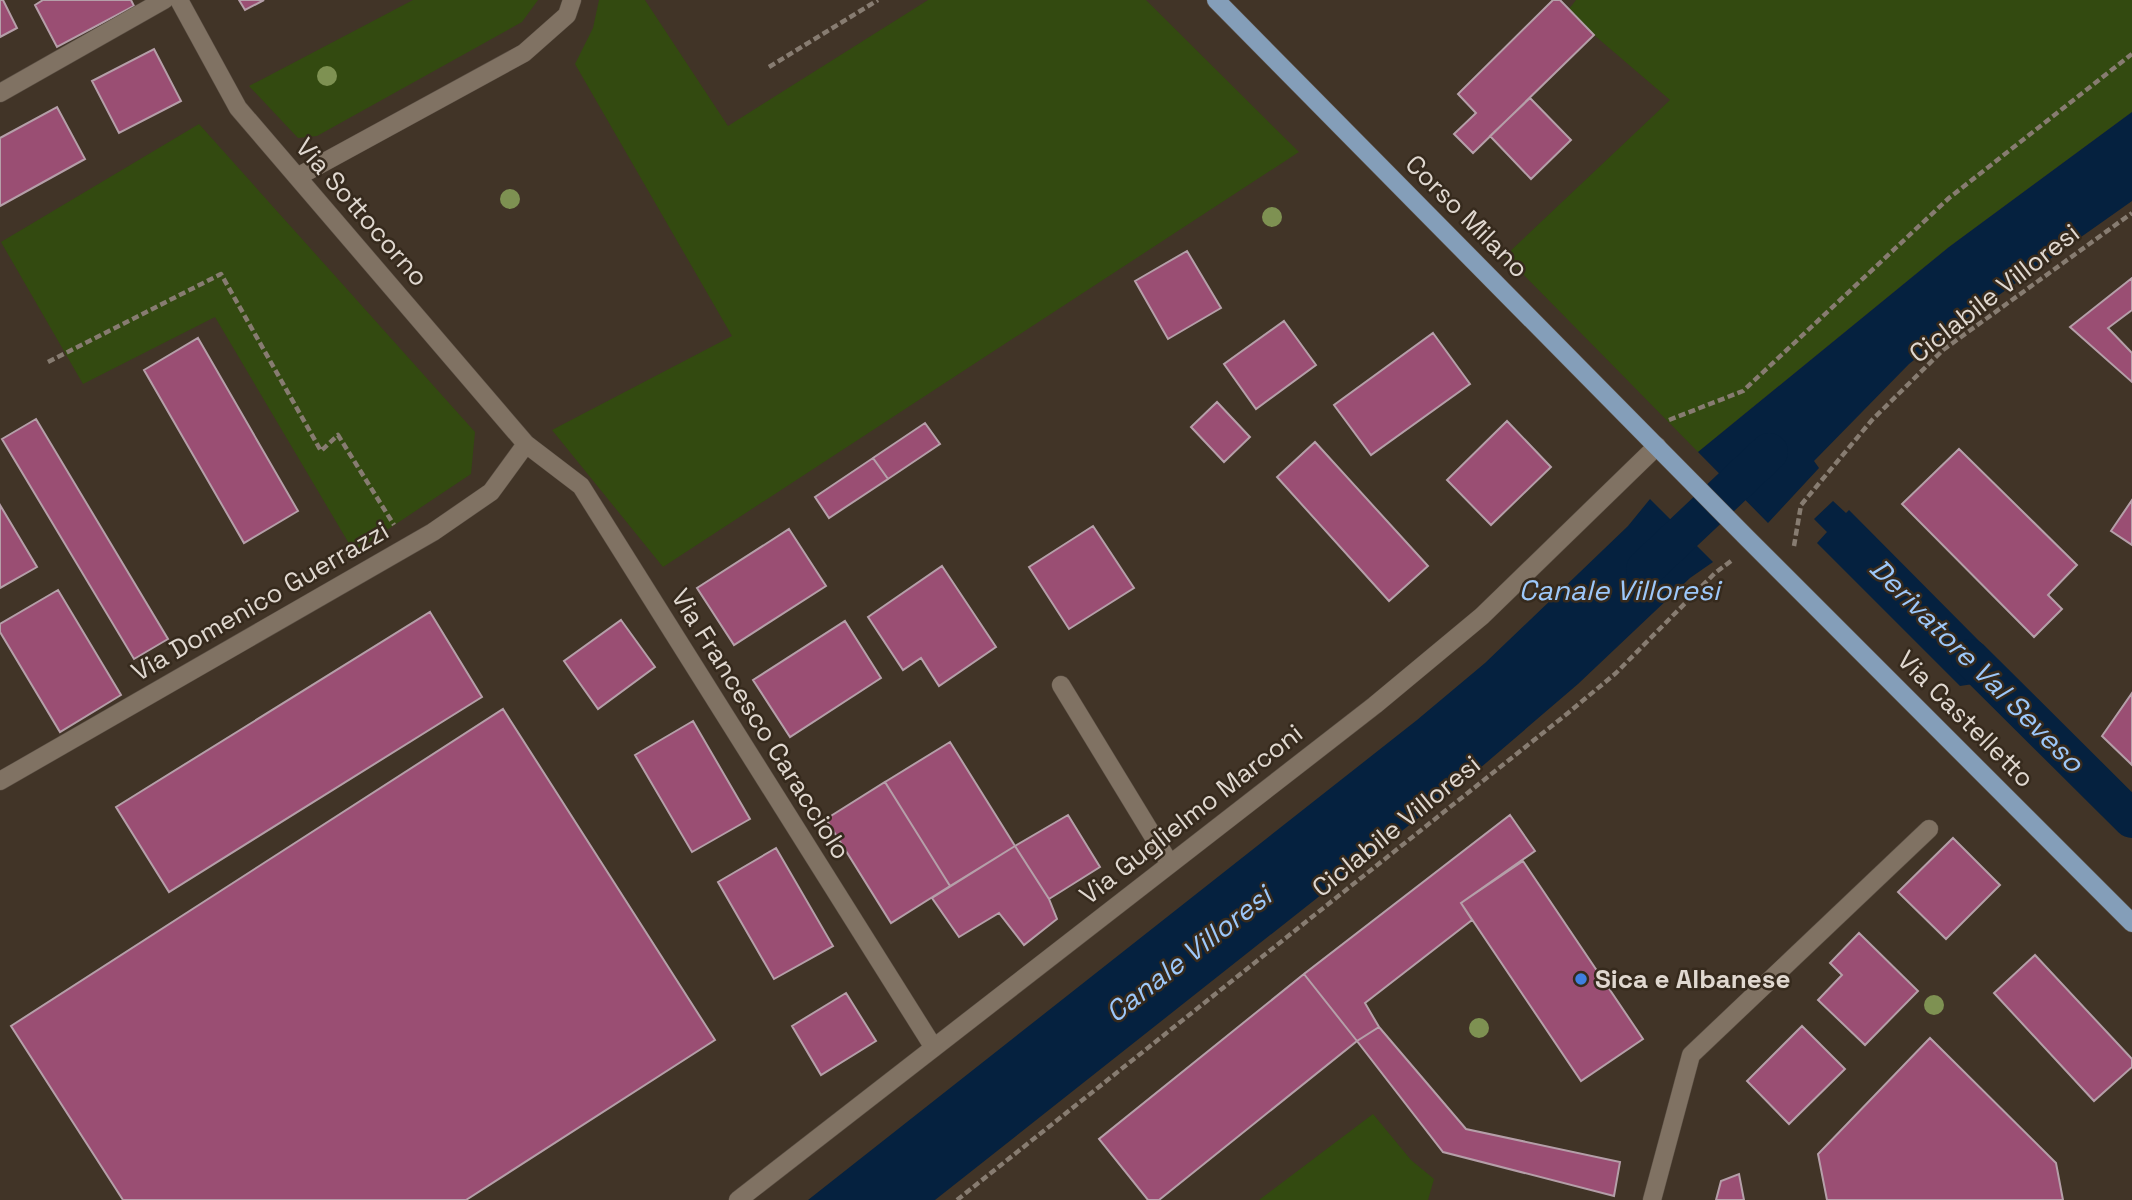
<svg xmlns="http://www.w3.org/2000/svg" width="2132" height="1200" viewBox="0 0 2132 1200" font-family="'Space Grotesk',sans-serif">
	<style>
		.green { fill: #334a10 }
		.water { fill: #05213f }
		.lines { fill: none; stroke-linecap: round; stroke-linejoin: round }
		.canal { stroke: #05213f; stroke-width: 38 }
		.building { fill: #9a4e73; stroke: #b59fa9; stroke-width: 2 }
		.minor-casing { stroke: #5b5045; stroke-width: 19 }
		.major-casing { stroke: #5b5045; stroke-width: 19 }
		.path { stroke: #877c71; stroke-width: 4.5; stroke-dasharray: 7 3.5; stroke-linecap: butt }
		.minor { stroke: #807263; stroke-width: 18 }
		.major { stroke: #849eb9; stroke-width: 18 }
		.tree { fill: #7e9152 }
		.shop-dot { fill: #3f7fe0; stroke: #362a1d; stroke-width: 2.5 }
		.labels { text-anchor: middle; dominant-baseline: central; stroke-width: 5; stroke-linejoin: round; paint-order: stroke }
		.street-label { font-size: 26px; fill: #e0d8d0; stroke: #362a1d }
		.poi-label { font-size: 26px; font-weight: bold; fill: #e0d8d0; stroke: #362a1d; text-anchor: start }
		.water-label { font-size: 28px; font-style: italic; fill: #9dc8fa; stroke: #362a1d }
	</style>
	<rect width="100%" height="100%" fill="#413427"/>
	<path class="green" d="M413 0H538L522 22 317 136 298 138 249 86Z
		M599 0H645L728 126 928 0H1146L1299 152 663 567 552 430 732 336 575 64 593 28Z
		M1576 0H2132V112L1949 247 1698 452 1505 256 1670 100 1594 35 1569 9Z
		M199 124 475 432 471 474 354 552 215 317 83 384 1 242Z
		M1373 1114 1411 1160 1434 1179 1428 1200H1259Z"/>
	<path class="water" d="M2132 112V201L1972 314 1909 364 1814 461 1819 468 1768 523 1698 452 1949 247Z
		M1650 499 1713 562 1690 578 1578 684 1465 781 935 1200H808L1417 720 1485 663 1628 526Z
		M1833 501 1846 513 1849 510 1994 656 1991 670 2011 690 2004 697 1995 698 1980 683 1960 686 1817 543 1827 532 1814 519Z
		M2029 709 2057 735 2061 732 2132 803V835L2021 724 2022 715Z"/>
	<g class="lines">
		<path class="canal" d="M1645 569 1769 452
			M1970 658 2132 819"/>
	</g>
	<path class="building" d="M0 0H3L17 28 0 37Z
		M43 0H131L134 6 57 47 35 5Z
		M239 0H264L245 10Z
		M1553 0H1560L1594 35 1473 153 1454 134 1476 113 1458 94Z
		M154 49 181 101 119 133 92 81Z
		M1530 98 1571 140 1531 179 1490 136Z
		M57 107 85 159 0 206V138Z
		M1187 251 1221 308 1168 339 1135 281Z
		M2132 278V310L2108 328 2132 353V382L2070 327Z
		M1284 321 1316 365 1256 409 1224 364Z
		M1433 333 1470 384 1371 455 1334 405Z
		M198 338 298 511 244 543 144 370Z
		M1217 402 1250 437 1224 462 1191 427Z
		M36 419 168 639 134 659 2 439Z
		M1507 421 1551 467 1491 525 1447 480Z
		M925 423 940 444 888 479 873 458Z
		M1315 442 1428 566 1389 601 1277 477Z
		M1959 449 2077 565 2048 595 2062 609 2034 637 1902 504Z
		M873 458 888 479 829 518 815 497Z
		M2132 500V545L2111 531Z
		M0 505 37 567 0 588Z
		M1093 526 1134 588 1069 629 1029 567Z
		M789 529 826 586 734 645 697 588Z
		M942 566 996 647 939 686 921 658 903 670 868 617Z
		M58 590 121 695 60 732 0 632V624Z
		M430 612 482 697 169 892 116 807Z
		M621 620 655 667 598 709 564 661Z
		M845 621 881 678 790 737 753 680Z
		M2132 693V765L2102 736Z
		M503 709 715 1040 466 1200H123L11 1026Z
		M693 721 750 819 692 852 635 755Z
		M950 742 1015 846 950 886 885 782Z
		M885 782 950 886 891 923 826 819Z
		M1068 815 1100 867 1049 899 1015 846Z
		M1510 815 1535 851 1461 903 1472 920 1365 1003 1379 1027 1357 1041 1304 974Z
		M1953 838 2000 885 1946 939 1898 892Z
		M1015 846 1049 899 1057 919 1024 945 999 913 959 937 932 898Z
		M776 848 833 946 774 979 718 882Z
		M1523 861 1643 1039 1581 1081 1461 903Z
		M1859 933 1918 991 1865 1045 1818 1000 1842 975 1830 963Z
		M2035 955 2132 1059V1067L2094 1101 1994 993Z
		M1304 974 1357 1041 1159 1200H1148L1099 1139Z
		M846 993 876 1041 821 1075 792 1026Z
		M1802 1026 1845 1069 1789 1124 1747 1081Z
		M1379 1027 1466 1129 1620 1162 1614 1196 1443 1152 1357 1041Z
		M1930 1038 2056 1163 2063 1200H1827L1818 1154Z
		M1739 1174 1744 1200H1716L1721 1181Z"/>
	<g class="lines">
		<g class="minor-casing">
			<path id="minor" d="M179 0 238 108 526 444 581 486 934 1048
				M0 93 164 0
				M297 177 524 53 567 15 572 0
				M1061 685 1170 864
				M0 781 433 532 491 492 526 444
				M738 1200 1375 705 1482 616 1657 446
				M1652 1200 1691 1055 1929 829"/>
		</g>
		<g class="major-casing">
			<path id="major" d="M1216 0 1747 538 2132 923"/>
		</g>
		<path class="path" d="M769 67 878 0
			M48 362 221 274 321 451 338 435 394 525
			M1669 420 1743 391 1949 198 2132 54
			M1794 546 1801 505 1872 420 1943 350 2132 213
			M957 1200 1568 713 1616 673 1715 573 1731 561"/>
		<use href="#minor" class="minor"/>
		<use href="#major" class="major"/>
	</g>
	<g class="tree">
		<circle cx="327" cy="76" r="10"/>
		<circle cx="510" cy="199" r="10"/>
		<circle cx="1272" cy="217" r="10"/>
		<circle cx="1934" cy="1005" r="10"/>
		<circle cx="1479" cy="1028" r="10"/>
	</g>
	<circle class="shop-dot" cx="1581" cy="979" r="7"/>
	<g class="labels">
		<g class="street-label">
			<text transform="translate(362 212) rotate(49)">Via Sottocorno</text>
			<text transform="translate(1467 216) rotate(45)">Corso Milano</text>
			<text transform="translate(1994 293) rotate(-38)">Ciclabile Villoresi</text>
			<text transform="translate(260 601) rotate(-30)">Via Domenico Guerrazzi</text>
			<text transform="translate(1966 719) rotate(45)">Via Castelletto</text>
			<text transform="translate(761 724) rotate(58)">Via Francesco Caracciolo</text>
			<text transform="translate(1191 814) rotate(-38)">Via Guglielmo Marconi</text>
			<text transform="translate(1396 826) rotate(-39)">Ciclabile Villoresi</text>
		</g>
		<g class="poi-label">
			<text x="1595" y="979">Sica e Albanese</text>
		</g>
		<g class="water-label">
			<text x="1619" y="590">Canale Villoresi</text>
			<text transform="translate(1977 665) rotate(45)">Derivatore Val Seveso</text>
			<text transform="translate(1188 954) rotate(-38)">Canale Villoresi</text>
		</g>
	</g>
</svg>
